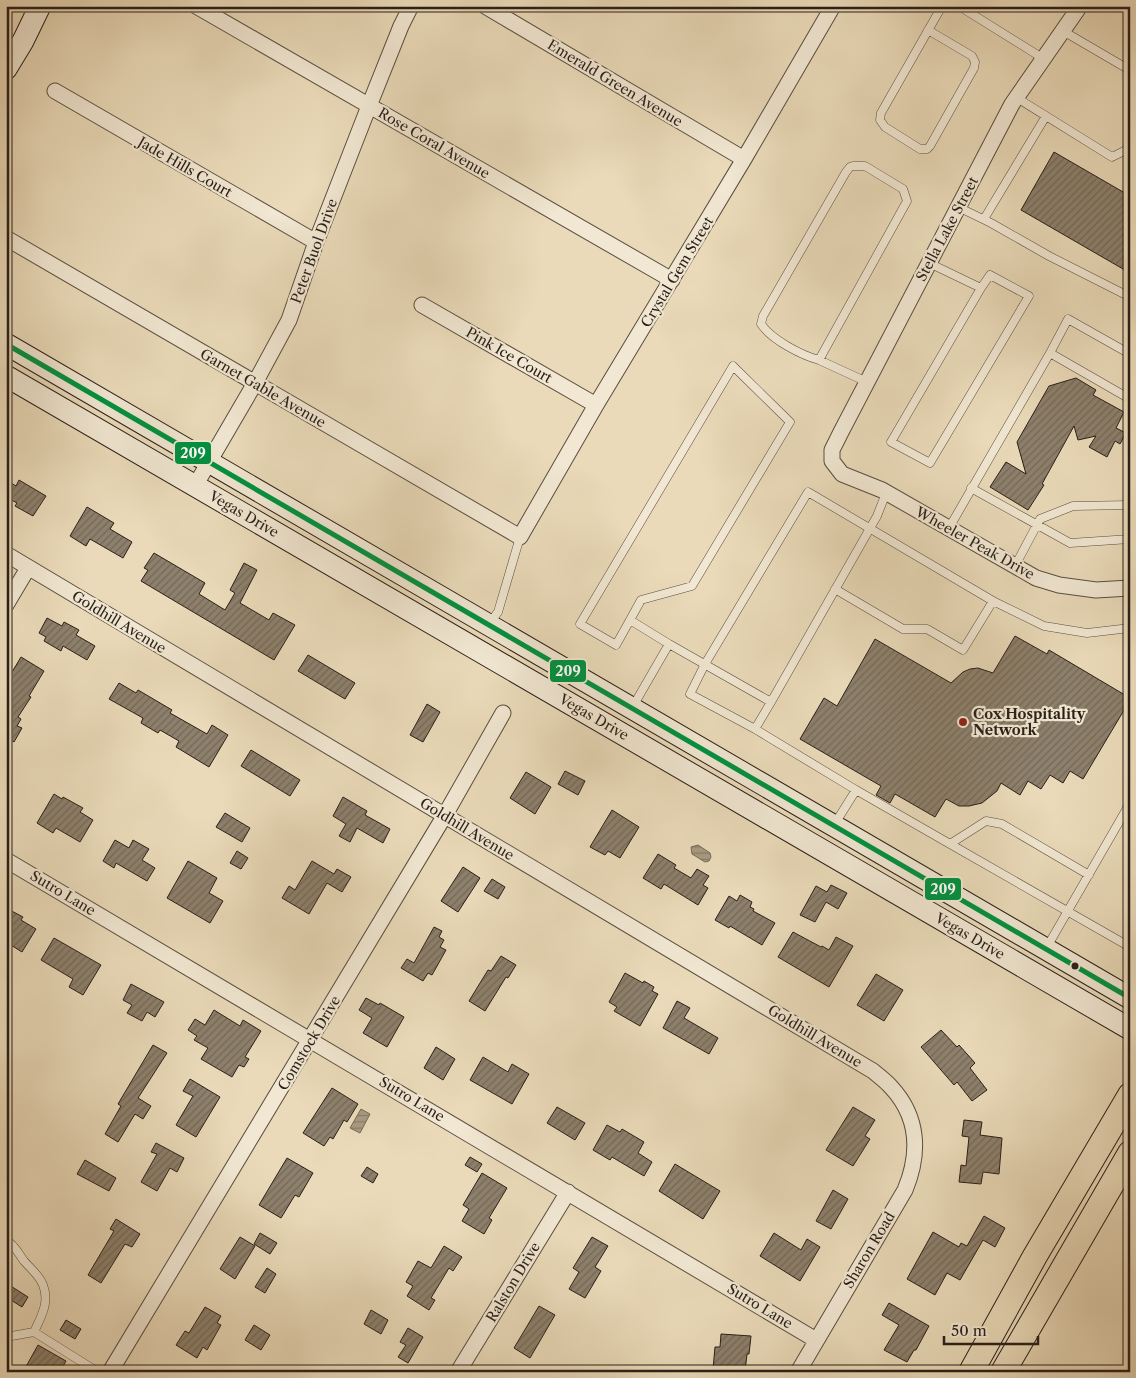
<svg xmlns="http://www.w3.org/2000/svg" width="1136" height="1378" viewBox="0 0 1136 1378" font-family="'Libre Caslon Text',serif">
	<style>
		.water { fill: url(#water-rules); stroke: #756958 }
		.building { fill: url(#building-hatch); stroke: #291f18 }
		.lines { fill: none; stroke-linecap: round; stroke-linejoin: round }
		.lane-casing { stroke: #594e40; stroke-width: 9 }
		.street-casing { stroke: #594e40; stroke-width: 17 }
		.secondary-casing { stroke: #291f18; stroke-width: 23 }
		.primary-casing { stroke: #291f18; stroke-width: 26 }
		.lane { stroke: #f1e7d2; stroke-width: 8 }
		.street { stroke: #f1e7d2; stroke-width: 15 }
		.secondary { stroke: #f1e7d2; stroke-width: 21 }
		.primary { stroke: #eadab9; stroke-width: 24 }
		.bus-1-casing { stroke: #f1e7d2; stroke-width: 9 }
		.bus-1 { stroke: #009140; stroke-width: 5 }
		.poi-dot { fill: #8f2418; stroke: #f1e7d2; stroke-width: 2 }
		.bus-dot { fill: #291f18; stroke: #f1e7d2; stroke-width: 2 }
		.labels { text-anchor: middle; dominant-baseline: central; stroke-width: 4.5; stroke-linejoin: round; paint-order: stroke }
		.street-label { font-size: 14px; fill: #291f18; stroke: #f1e7d2 }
		.poi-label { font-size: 14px; font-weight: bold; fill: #291f18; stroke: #f1e7d2; text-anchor: start }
		.line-badge { stroke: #f1e7d2; stroke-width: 2 }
		.badge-label { font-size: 14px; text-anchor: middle; font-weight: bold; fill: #fff }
	</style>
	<defs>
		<pattern id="water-rules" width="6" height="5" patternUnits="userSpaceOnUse" patternTransform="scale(1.25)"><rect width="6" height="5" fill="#a89a82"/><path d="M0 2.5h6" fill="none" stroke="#897d69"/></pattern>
		<pattern id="building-hatch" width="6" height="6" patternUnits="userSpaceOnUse" patternTransform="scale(1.25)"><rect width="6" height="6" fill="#8d806c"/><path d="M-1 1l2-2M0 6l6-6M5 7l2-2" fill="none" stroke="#736858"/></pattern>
	</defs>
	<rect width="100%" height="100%" fill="#eadab9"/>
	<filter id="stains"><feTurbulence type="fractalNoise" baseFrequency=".004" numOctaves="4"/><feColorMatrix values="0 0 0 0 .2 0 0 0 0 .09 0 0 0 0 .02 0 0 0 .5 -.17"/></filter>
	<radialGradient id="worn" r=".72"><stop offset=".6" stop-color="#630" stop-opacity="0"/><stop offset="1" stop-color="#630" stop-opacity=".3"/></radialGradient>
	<path class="water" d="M698 845 710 853 711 857 709 861 705 862 692 854 691 847Z
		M361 1109 370 1114 360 1133 350 1128Z"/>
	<path class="building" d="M1054 152 1130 196V273L1021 210Z
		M1076 378 1096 390 1093 395 1124 412 1116 428 1126 433 1120 444 1115 441 1107 457 1089 447 1096 436 1078 440 1074 426 1042 484 1044 485 1028 510 990 487 1006 462 1026 474 1017 442 1049 386Z
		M6 480 16 486 19 480 46 496 33 516 15 506 17 503 6 497Z
		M87 507 114 523 110 529 132 542 123 558 90 539 86 546 70 536Z
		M154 553 205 583 199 594 225 610 235 593 230 590 244 563 257 570 240 603 269 620 273 613 295 625 274 660 141 581 148 570 144 568Z
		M47 618 62 626 64 622 79 630 76 635 95 646 87 660 63 646 61 651 44 641 46 637 39 633Z
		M1015 636 1047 654 1049 650 1130 698V700L1083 779 1070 771 1063 783 1050 775 1041 789 1028 781 1020 795 1001 783 997 791 982 803 969 806H959L946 799 935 817 895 794 890 803 876 795 881 786 800 739 824 698 837 706 875 639 951 683 963 672 970 669 978 668 993 673Z
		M308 655 355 683 345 699 298 671Z
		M21 657 44 671 29 696 31 697 18 717 21 719 17 726 22 728 14 742 9 739 6 744V682Z
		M119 683 136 693 138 690 172 710 170 713 207 734 212 725 228 735 209 767 176 747 179 741 160 730 158 733 141 723 143 718 109 699Z
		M427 704 440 712 423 742 410 735Z
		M251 750 300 780 290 796 241 766Z
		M565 771 585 781 578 795 558 784Z
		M526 772 551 787 535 814 510 798Z
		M54 794 62 799 63 797 83 808 80 812 93 820 80 842 56 828 53 833 37 823Z
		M343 797 367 811 365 815 390 829 383 843 357 828 350 842 339 836 346 824 333 816Z
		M612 810 639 827 620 858 608 851 605 855 590 847Z
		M225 813 250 828 242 842 216 827Z
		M115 840 129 848 133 840 149 849 142 860 155 868 147 881 116 863 114 868 103 861Z
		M237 851 248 858 241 869 230 863Z
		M658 854 676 865 674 868 691 878 697 869 709 876 703 885 708 888 698 905 664 884 661 889 643 878Z
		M188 861 217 878 209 893 223 901 210 923 167 898Z
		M312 861 334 874 337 869 351 877 342 892 327 883 309 914 282 898 289 886 295 890Z
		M463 867 480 878 458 912 441 901Z
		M492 879 505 887 498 899 484 891Z
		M831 885 847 893 838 909 826 902 815 922 800 915 816 886 827 892Z
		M740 895 752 902 750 907 754 909 753 911 775 923 762 945 730 926 729 928 715 920 729 896 737 901Z
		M6 908 23 917 21 920 36 929 22 952 6 942Z
		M434 927 442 931 439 937 444 940 440 947 446 950 432 975 428 973 423 981 401 968 407 959 414 963Z
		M793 932 821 947 822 946 829 950 836 937 853 946 829 987 778 957Z
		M54 938 101 965 83 995 69 987 73 979 41 960Z
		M501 956 516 965 508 978 506 977 485 1011 469 1001 488 970 491 971Z
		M625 973 643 983 644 981 654 987 652 991 658 994 640 1026 614 1011 617 1007 609 1002Z
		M876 974 903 990 884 1021 857 1005Z
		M131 984 164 1002 155 1017 147 1012 142 1021 127 1013 132 1005 123 1000Z
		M366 998 379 1005 380 1003 404 1017 387 1047 363 1033 372 1018 359 1010Z
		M677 1001 690 1008 684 1018 718 1038 709 1054 663 1028Z
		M214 1010 240 1026 243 1020 261 1031 245 1057 249 1059 244 1067 239 1065 232 1077 201 1059 208 1048 194 1040 197 1036 188 1030 195 1019 205 1025Z
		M941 1030 957 1047 959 1045 975 1063 970 1068 987 1090 972 1101 957 1082 954 1085 921 1047Z
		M153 1045 167 1053 138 1098 151 1106 143 1119 135 1114 118 1142 105 1134 121 1106 118 1104Z
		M436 1047 455 1059 443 1080 424 1068Z
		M483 1057 508 1072 512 1064 529 1074 512 1104 470 1080Z
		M190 1079 220 1097 196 1137 176 1125 193 1096 183 1091Z
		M332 1088 358 1104 347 1122 344 1120 333 1139 330 1137 324 1146 303 1133Z
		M557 1107 585 1123 575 1140 547 1123Z
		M853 1107 875 1120 865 1136 870 1139 853 1166 826 1150Z
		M964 1120 982 1122 980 1135 1002 1138 999 1174 983 1172 981 1184 959 1182 961 1165 966 1166 969 1137 962 1136Z
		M607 1125 620 1132 622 1129 644 1142 638 1153 652 1162 644 1176 612 1157 610 1160 593 1150Z
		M156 1143 184 1158 177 1172 170 1168 157 1191 141 1182 157 1154 151 1152Z
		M470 1157 482 1164 477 1172 465 1165Z
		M287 1158 313 1173 299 1197 295 1195 281 1218 259 1205Z
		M85 1160 116 1178 109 1191 77 1174Z
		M675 1164 720 1191 703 1219 659 1191Z
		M367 1167 378 1174 373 1183 361 1176Z
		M482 1173 507 1188 489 1218 492 1220 484 1234 462 1221 469 1209 463 1205Z
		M833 1190 848 1199 831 1229 816 1221Z
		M984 1216 1005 1228 995 1247 983 1240 960 1280 947 1273 935 1295 907 1279 933 1232 959 1247 961 1243 967 1246Z
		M116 1219 140 1234 132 1247 125 1244 101 1283 88 1275 114 1231 110 1229Z
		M260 1233 277 1243 270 1254 254 1244Z
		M774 1233 801 1250 807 1239 820 1247 800 1281 760 1256Z
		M240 1237 255 1246 235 1279 220 1269Z
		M592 1237 608 1246 595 1267 601 1271 585 1298 569 1289 579 1272 573 1268Z
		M444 1246 462 1257 453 1271 449 1268 431 1298 435 1300 429 1310 407 1296 413 1286 406 1282 418 1261 431 1268Z
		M267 1268 276 1274 265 1293 255 1287Z
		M6 1283 28 1297 22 1307 6 1297Z
		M889 1303 929 1326 916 1350H914L907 1362 884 1350 899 1325 882 1315Z
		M539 1306 555 1315 530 1358 514 1348Z
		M205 1307 221 1316 217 1323 221 1325 207 1350 203 1347 197 1358 176 1345 185 1331 189 1333Z
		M371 1310 388 1320 381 1334 364 1324Z
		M66 1320 81 1329 75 1339 60 1330Z
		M254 1325 270 1335 261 1350 245 1340Z
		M408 1328 423 1337 408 1363 398 1357 406 1345 400 1342Z
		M721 1334 751 1336 749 1354H747L745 1372 713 1369 715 1347H720Z
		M38 1345 66 1361 60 1372H23Z"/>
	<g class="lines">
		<g class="lane-casing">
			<path id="lane" d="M959 6 1044 59
				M928 30 972 56 975 62 974 68 930 146 927 149H920L885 127 880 120 881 113 942 6
				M1063 31 1128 69
				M1017 98 1112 157 1130 148
				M958 207 991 223 1049 256 1130 297
				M984 219 1046 116
				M929 263 981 288 990 275 1029 296 930 463 891 442 981 288
				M1050 353 1130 399
				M819 360 907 201 903 189 865 166H853L850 167 846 172 763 316 761 324C772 340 801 355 819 360L867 382
				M971 488 1070 543 1130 539
				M949 528 1050 353 1068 319 1130 354
				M1015 566 1040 519 1073 506 1130 505
				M835 589 903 629H927L963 650 993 601 1044 626 1087 633 1130 628
				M630 620 641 600 692 586 790 422 733 366 580 624 616 645 630 620 669 644
				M489 624 498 612 520 537
				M771 702 755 729 856 790
				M632 708 669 644 771 702 877 516 886 493
				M755 729 690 694 705 664 808 492 993 601
				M834 825 856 790 950 844 986 821 1002 824 1089 875
				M950 844 1130 947
				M1047 947 1130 803
				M6 1240C15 1245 18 1253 24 1261 30 1268 40 1276 43 1285 50 1302 41 1317 34 1332
				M6 1337 34 1332 98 1372"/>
		</g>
		<g class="street-casing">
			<path id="street" d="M196 6 672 280
				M485 6 744 159
				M1080 6 1012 104 841 432 832 450V461L842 474 882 490 1036 578 1059 585 1096 590 1130 588
				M55 91 316 242
				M6 238 520 537 596 405 744 159 833 6
				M422 305 596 405
				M195 486 255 383 289 320 316 242 369 106 401 26 411 6
				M6 554 873 1071C879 1076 886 1081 891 1087 919 1117 920 1154 905 1190L798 1372
				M6 605 28 568
				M6 860 816 1340
				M110 1372 445 815 503 713
				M458 1372 568 1192"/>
		</g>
		<g class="secondary-casing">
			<path id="secondary" d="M6 69 23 41 40 6
				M6 344 1130 998
				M6 376 1130 1029"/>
		</g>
		<g class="primary-casing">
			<path id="primary" d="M971 1372 1035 1256 1130 1095
				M1003 1372 1130 1153"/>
		</g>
		<use href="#lane" class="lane"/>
		<use href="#street" class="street"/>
		<use href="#secondary" class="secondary"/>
		<use href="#primary" class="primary"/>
		<g class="bus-1-casing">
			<path id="bus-1" d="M6 344 1130 998"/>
		</g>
		<use href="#bus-1" class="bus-1"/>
	</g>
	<circle class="poi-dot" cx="963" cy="722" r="5"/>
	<circle class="bus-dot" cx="1075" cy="966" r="4.5"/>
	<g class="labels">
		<g class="street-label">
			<text transform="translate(615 83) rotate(31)">Emerald Green Avenue</text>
			<text transform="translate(434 143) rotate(30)">Rose Coral Avenue</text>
			<text transform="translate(185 167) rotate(30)">Jade Hills Court</text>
			<text transform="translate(947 229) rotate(-62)">Stella Lake Street</text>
			<text transform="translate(314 251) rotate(-70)">Peter Buol Drive</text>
			<text transform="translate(677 272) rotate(-59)">Crystal Gem Street</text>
			<text transform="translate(509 355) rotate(30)">Pink Ice Court</text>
			<text transform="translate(263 388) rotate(30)">Garnet Gable Avenue</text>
			<text transform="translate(244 514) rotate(30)">Vegas Drive</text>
			<text transform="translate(975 543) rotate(29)">Wheeler Peak Drive</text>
			<text transform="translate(119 622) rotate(31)">Goldhill Avenue</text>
			<text transform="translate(594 717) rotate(30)">Vegas Drive</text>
			<text transform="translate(467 829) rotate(31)">Goldhill Avenue</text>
			<text transform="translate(63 893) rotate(31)">Sutro Lane</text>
			<text transform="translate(970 936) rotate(30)">Vegas Drive</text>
			<text transform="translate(815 1036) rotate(31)">Goldhill Avenue</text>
			<text transform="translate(309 1043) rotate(-59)">Comstock Drive</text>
			<text transform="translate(412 1099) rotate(31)">Sutro Lane</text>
			<text transform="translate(869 1250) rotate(-59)">Sharon Road</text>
			<text transform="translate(513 1282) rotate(-59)">Ralston Drive</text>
			<text transform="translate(760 1306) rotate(31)">Sutro Lane</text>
		</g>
		<g class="poi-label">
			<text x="973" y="714">Cox Hospitality<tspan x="973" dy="16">Network</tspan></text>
		</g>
	</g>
	<g class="line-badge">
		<rect x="174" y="441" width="38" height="24" rx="5" fill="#009140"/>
		<rect x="549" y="659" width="38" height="24" rx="5" fill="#009140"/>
		<rect x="924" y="877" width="38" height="24" rx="5" fill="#009140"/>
	</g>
	<g class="badge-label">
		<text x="193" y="458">209</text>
		<text x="568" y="676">209</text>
		<text x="943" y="894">209</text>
	</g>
	<rect width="1136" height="1378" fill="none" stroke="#eadab9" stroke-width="25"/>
	<rect x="8" y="8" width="1121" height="1363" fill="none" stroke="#291f18" stroke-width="2.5"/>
	<rect x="12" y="12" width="1111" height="1353" fill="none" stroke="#291f18"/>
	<path d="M944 1336v8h94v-8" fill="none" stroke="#291f18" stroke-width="2.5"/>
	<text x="951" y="1336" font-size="15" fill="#291f18" stroke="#f1e7d2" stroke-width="4" paint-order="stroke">50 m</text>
	<rect width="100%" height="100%" filter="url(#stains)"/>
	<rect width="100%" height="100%" fill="url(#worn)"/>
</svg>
